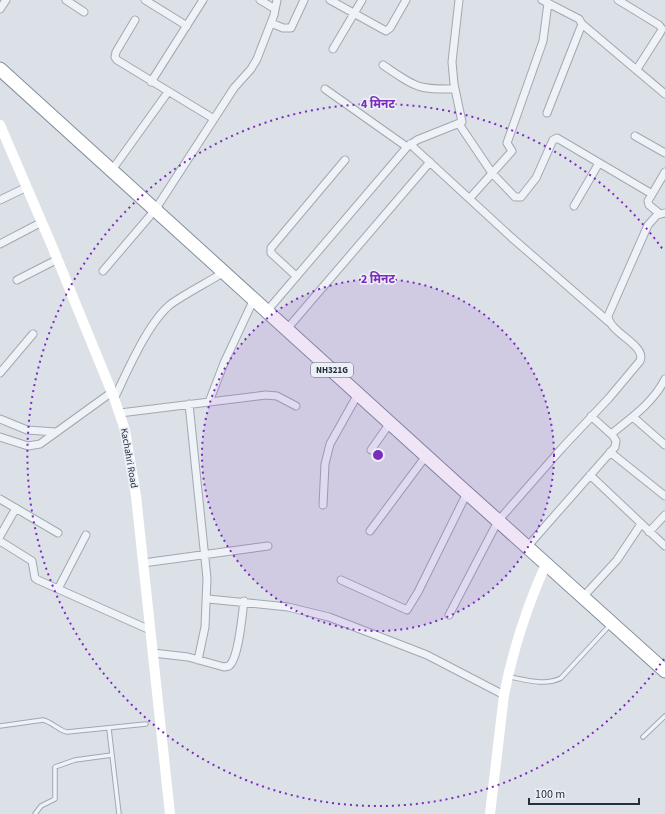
<svg xmlns="http://www.w3.org/2000/svg" width="665" height="814" viewBox="0 0 665 814" font-family="'Source Sans 3','Noto Sans Devanagari',sans-serif">
	<style>
		.lines { fill: none; stroke-linecap: round; stroke-linejoin: round }
		.lane-casing { stroke: #a1a8b2; stroke-width: 5.5 }
		.street-casing { stroke: #a1a8b2; stroke-width: 9 }
		.highway-casing { stroke: #838ea0; stroke-width: 15 }
		.lane { stroke: #eff2f6; stroke-width: 3.5 }
		.street { stroke: #eff2f6; stroke-width: 7 }
		.secondary { stroke: #fff; stroke-width: 10 }
		.highway { stroke: #fff; stroke-width: 13 }
		.ring { fill: none; stroke: #7b2cbf; stroke-width: 2; stroke-dasharray: 2 4 }
		.labels { text-anchor: middle; dominant-baseline: central; stroke-width: 3.5; stroke-linejoin: round; paint-order: stroke }
		.shield { fill: #ecf0f6; stroke: #616977; stroke-width: 1 }
		.shield-label { font-size: 9px; font-weight: bold; fill: #252f40 }
		.street-label { font-size: 10px; fill: #252f40; stroke: #ecf0f6 }
		.centre { fill: #7b2cbf; stroke: #ecf0f6; stroke-width: 2 }
		.ring-label { font-size: 12px; text-anchor: middle; font-weight: bold; fill: #7b2cbf; stroke: #ecf0f6; stroke-width: 3.5; stroke-linejoin: round; paint-order: stroke }
	</style>
	<rect width="100%" height="100%" fill="#dce1e8"/>
	<g class="lines">
		<g class="lane-casing">
			<path id="lane" d="M510 677C526 680 546 686 561 678L610 625
				M0 726 43 720C52 722 58 730 67 732L146 724
				M109 729 119 814
				M643 737 665 716
				M35 814 41 806 55 799V767L75 760 112 755"/>
		</g>
		<g class="street-casing">
			<path id="street" d="M66 0 84 12
				M145 0 187 26
				M260 0 275 9
				M330 0 386 31 390 28 406 0
				M542 0 579 19 582 24 547 113
				M618 0 659 25 662 29 660 33 637 69
				M0 9 6 0
				M135 20 116 52 115 57 117 60 214 119
				M271 23 283 28H291L304 0
				M582 24 665 94
				M333 49 362 0
				M383 65C414 86 416 90 455 89
				M151 82 203 0
				M325 89 407 147
				M459 124 492 173 515 197H521L536 178 553 140 557 138 652 194
				M635 136 665 153
				M410 144 511 237 609 322
				M112 170 168 92
				M470 198 512 151 507 143 543 41 548 3
				M0 200 27 187
				M574 206 599 163
				M660 214 649 205 648 201 665 172
				M0 244 42 222
				M103 271 155 210 234 88 251 69 257 59 274 15 277 0
				M296 276 271 253V248L345 160
				M17 280 58 259
				M267 311 407 147 417 140 462 122 454 84 452 62 459 0
				M287 329 430 162
				M0 373 33 334
				M114 399C127 372 148 322 171 304 188 292 207 283 224 272
				M209 402 224 363 254 299
				M189 404 207 578 205 627 198 660
				M120 413 266 395 277 396 296 406
				M633 417 665 445
				M0 419 27 430 56 432
				M611 434C631 418 653 403 665 379
				M0 437 28 446 40 444 112 392
				M371 450 390 423
				M610 452 665 496
				M590 475 665 546
				M0 499 58 533
				M323 505 325 464 330 444 358 394
				M370 531 426 456
				M649 532 665 515
				M0 536 16 508
				M0 541 32 561 35 578 38 580 150 630
				M527 547 615 447 616 441 613 436 591 416
				M143 563 268 546
				M341 580 407 610 418 592 467 493
				M58 589 86 535
				M583 597 617 560 641 524
				M208 599 288 607 329 617 427 655 504 695
				M449 615 498 521 562 448 609 398 640 361C647 345 609 333 608 316L648 225 657 215 665 213
				M153 653 188 657 224 667 229 666C239 658 242 615 244 601"/>
		</g>
		<g class="highway-casing">
			<path id="highway" d="M0 69 456 483 665 671"/>
		</g>
		<use href="#lane" class="lane"/>
		<use href="#street" class="street"/>
		<path class="secondary" d="M0 125 52 246 113 395 125 430 136 496 170 814
			M490 814 504 695C513 650 527 606 546 564"/>
		<use href="#highway" class="highway"/>
	</g>
	<circle cx="378" cy="455" r="176" fill="#7b2cbf" fill-opacity=".12"/>
	<g class="ring">
		<circle cx="378" cy="455" r="176"/>
		<path d="M664 659A351 351 0 1 1 664 251"/>
	</g>
	<g class="labels">
		<rect class="shield" x="311" y="363" width="42" height="14" rx="3"/>
		<g class="shield-label">
			<text x="332" y="370">NH321G</text>
		</g>
		<g class="street-label">
			<text transform="translate(129 458) rotate(80)">Kachahri Road</text>
		</g>
	</g>
	<circle cx="378" cy="455" r="6" class="centre"/>
	<g class="ring-label">
		<text x="378" y="108">4 मिनट</text>
		<text x="378" y="283">2 मिनट</text>
	</g>
	<path d="M529 798v6h110v-6" fill="none" stroke="#252f40" stroke-width="2"/>
	<text x="535" y="798" font-size="12" fill="#252f40" stroke="#ecf0f6" stroke-width="3" paint-order="stroke">100 m</text>
</svg>
